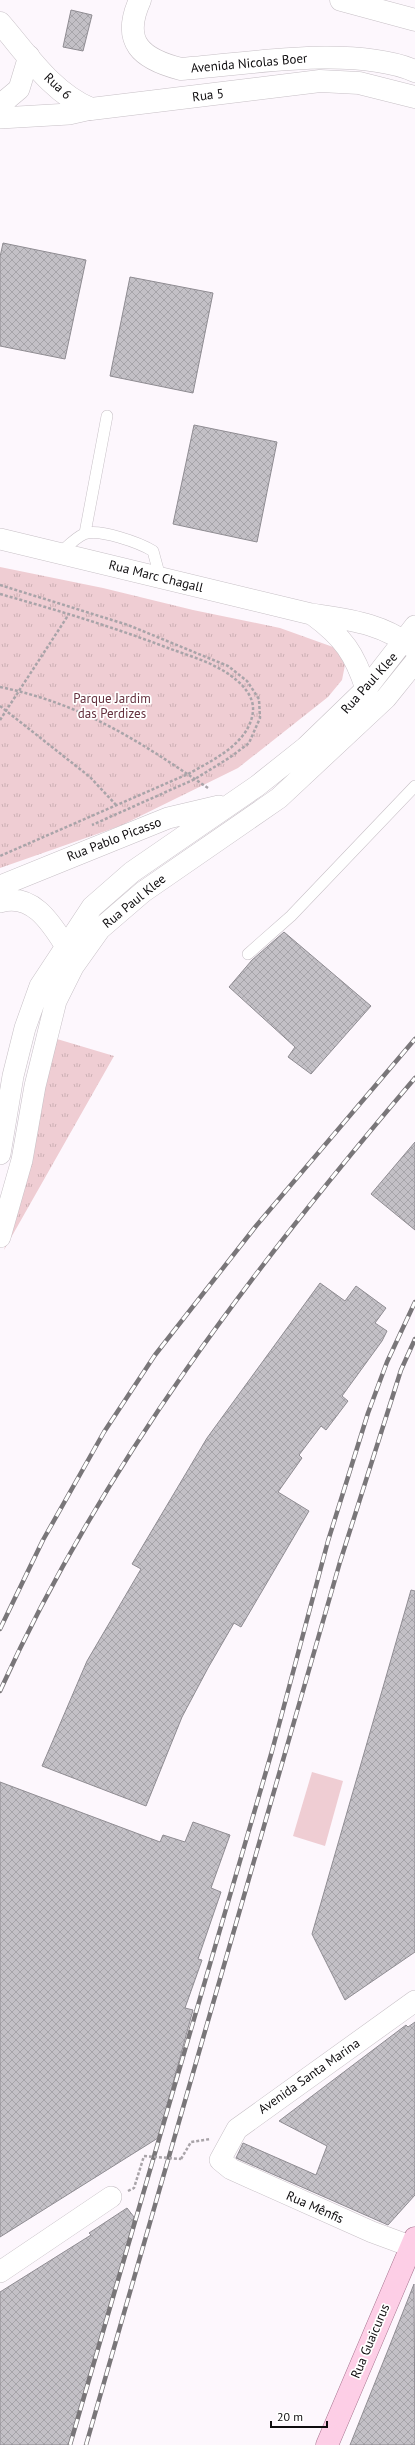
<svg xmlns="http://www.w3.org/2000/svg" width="415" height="2445" viewBox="0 0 415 2445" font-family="'PT Sans',sans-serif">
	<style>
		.park { fill: url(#park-tufts) }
		.garden { fill: #efcdd3 }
		.building { fill: url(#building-cross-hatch); stroke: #8f8c92 }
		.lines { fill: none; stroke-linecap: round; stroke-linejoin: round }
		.lane-casing { stroke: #c7c0c6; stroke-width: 12 }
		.street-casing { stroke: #c7c0c6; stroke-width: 22 }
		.secondary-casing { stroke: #c7c0c6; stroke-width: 23 }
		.primary-casing { stroke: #a87590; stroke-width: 23 }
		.path { stroke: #a9a4a9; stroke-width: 2.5; stroke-dasharray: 3 2; stroke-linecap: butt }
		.lane { stroke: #fff; stroke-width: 11 }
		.street { stroke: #fff; stroke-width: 21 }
		.secondary { stroke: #fff; stroke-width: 22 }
		.primary { stroke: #fdcee6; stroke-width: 22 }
		.rail-casing { stroke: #797679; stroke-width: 4.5 }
		.rail { stroke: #fff; stroke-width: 3; stroke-dasharray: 9; stroke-linecap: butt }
		.path-bridge { stroke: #a9a4a9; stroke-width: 2.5; stroke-dasharray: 3 2; stroke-linecap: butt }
		.labels { text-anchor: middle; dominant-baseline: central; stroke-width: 3.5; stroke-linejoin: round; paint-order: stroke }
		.street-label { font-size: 13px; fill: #0e0c0e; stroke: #fff }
		.park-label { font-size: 13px; fill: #65313e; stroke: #fff }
	</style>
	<defs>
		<pattern id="park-tufts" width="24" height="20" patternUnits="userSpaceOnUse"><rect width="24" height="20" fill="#efcdd3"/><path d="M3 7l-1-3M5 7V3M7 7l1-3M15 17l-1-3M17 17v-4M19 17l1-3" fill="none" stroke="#ccafb4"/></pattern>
		<pattern id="building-cross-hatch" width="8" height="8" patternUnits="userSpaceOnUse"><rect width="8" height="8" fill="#c3c0c6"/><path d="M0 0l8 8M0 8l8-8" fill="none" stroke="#a6a4a9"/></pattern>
	</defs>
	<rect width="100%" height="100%" fill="#fdf7fd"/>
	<path class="park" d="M0 567 103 588 193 610 280 628 333 647 340 653 345 665 342 680 328 697 238 768 120 826 0 868Z
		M57 1039 114 1056 4 1250Z"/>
	<path class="garden" d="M312 1772 343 1781 325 1846 293 1836Z"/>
	<path class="building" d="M71 10 92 15 83 51 63 47Z
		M3 243 86 260 65 359 0 346V257Z
		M130 277 213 293 193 393 110 376Z
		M194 425 277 442 257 542 173 524Z
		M284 932 371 1006 311 1074 288 1057 295 1047 229 987 252 960Z
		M415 1142V1230L371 1194Z
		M320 1283 345 1301 356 1286 386 1308 375 1323 387 1331 382 1341 342 1396 348 1401 326 1430 321 1426 299 1455 302 1458 278 1492 309 1511 241 1627 234 1623 208 1668 182 1717 146 1806 42 1766 87 1661 141 1569 132 1564 207 1438Z
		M411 1590 415 1591V1952L345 2000 312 1934Z
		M0 1782 160 1842 163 1835 185 1842 193 1822 230 1835 211 1888 221 1892 198 1959 202 1960 185 2008 193 2010 158 2138 0 2237Z
		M415 2022V2195L388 2225 236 2158 243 2143 316 2175 327 2146 279 2121 406 2025 408 2027Z
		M127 2208 134 2217 130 2235 69 2445H0V2292L91 2235 89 2233Z
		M414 2284 415 2445H350L388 2350Z"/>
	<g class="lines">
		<g class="lane-casing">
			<path id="lane" d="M85 533 107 416
				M60 553C67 547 75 538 84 534 99 528 140 543 153 551L160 577
				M248 954 291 916 415 786"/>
		</g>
		<g class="street-casing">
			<path id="street" d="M0 105 19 89 29 56
				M0 118 69 114 91 109
				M0 539 311 614C350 620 383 623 415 649
				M313 615C343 637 355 654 366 689
				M0 886 168 818 219 806
				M0 902C32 892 51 923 65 945
				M0 1154 13 1076 25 1028 40 986 92 907 132 872 257 786 306 747 366 689 415 626
				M0 1237 22 1160 35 1086 56 1001 73 967 100 929 143 892 279 798 386 698 415 662
				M410 2246 372 2232 231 2169 220 2160 237 2129 415 2001
				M0 2272 111 2197"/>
		</g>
		<g class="secondary-casing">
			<path id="secondary" d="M140 0C121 42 141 59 181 69 248 64 352 45 415 71
				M341 0 415 20
				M0 23C27 54 52 93 91 109L320 81 359 83 415 97"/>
		</g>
		<g class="primary-casing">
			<path id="primary" d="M327 2445 415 2238"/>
		</g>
		<path class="path" d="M0 585 128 625 228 666 247 681 259 699 260 718 249 743 229 758 195 779 92 825
			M0 594C57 610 113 627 168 648 190 656 215 663 234 678 244 686 254 697 253 711 250 743 213 760 188 774L0 856
			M0 687C83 704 139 741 208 788
			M0 706 90 777 117 806
			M0 720 69 614
			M181 2159 191 2142 210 2139
			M128 2191 134 2188 144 2156"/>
		<use href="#lane" class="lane"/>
		<use href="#street" class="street"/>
		<use href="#secondary" class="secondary"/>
		<use href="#primary" class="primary"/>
		<g class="rail-casing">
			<path id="rail" d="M0 1629 43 1540 104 1432 155 1355 256 1226 415 1039
				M0 1691C103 1464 254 1267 415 1078
				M70 2445 272 1751 328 1541 368 1413 387 1362 415 1302
				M86 2445 340 1562 401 1370 415 1339"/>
		</g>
		<use href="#rail" class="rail"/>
		<path class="path-bridge" d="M144 2156 181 2159"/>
	</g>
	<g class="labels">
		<g class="street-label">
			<text transform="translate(249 63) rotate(-5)">Avenida Nicolas Boer</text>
			<text transform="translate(58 86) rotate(43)">Rua 6</text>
			<text transform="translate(208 95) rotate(-7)">Rua 5</text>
			<text transform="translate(156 576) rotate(14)">Rua Marc Chagall</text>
			<text transform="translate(369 683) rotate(-48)">Rua Paul Klee</text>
			<text transform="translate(114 839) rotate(-21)">Rua Pablo Picasso</text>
			<text transform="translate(134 901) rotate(-39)">Rua Paul Klee</text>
			<text transform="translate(309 2076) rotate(-35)">Avenida Santa Marina</text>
			<text transform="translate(315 2207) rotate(24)">Rua Mênfis</text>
			<text transform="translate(370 2341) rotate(-67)">Rua Guaicurus</text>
		</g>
		<g class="park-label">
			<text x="112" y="698">Parque Jardim<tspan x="112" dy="15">das Perdizes</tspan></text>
		</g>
	</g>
	<path d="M271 2421v6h56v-6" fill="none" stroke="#0e0c0e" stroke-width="2"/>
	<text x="277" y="2421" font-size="12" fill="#0e0c0e" stroke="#ffffff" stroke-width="3" paint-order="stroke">20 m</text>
</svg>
